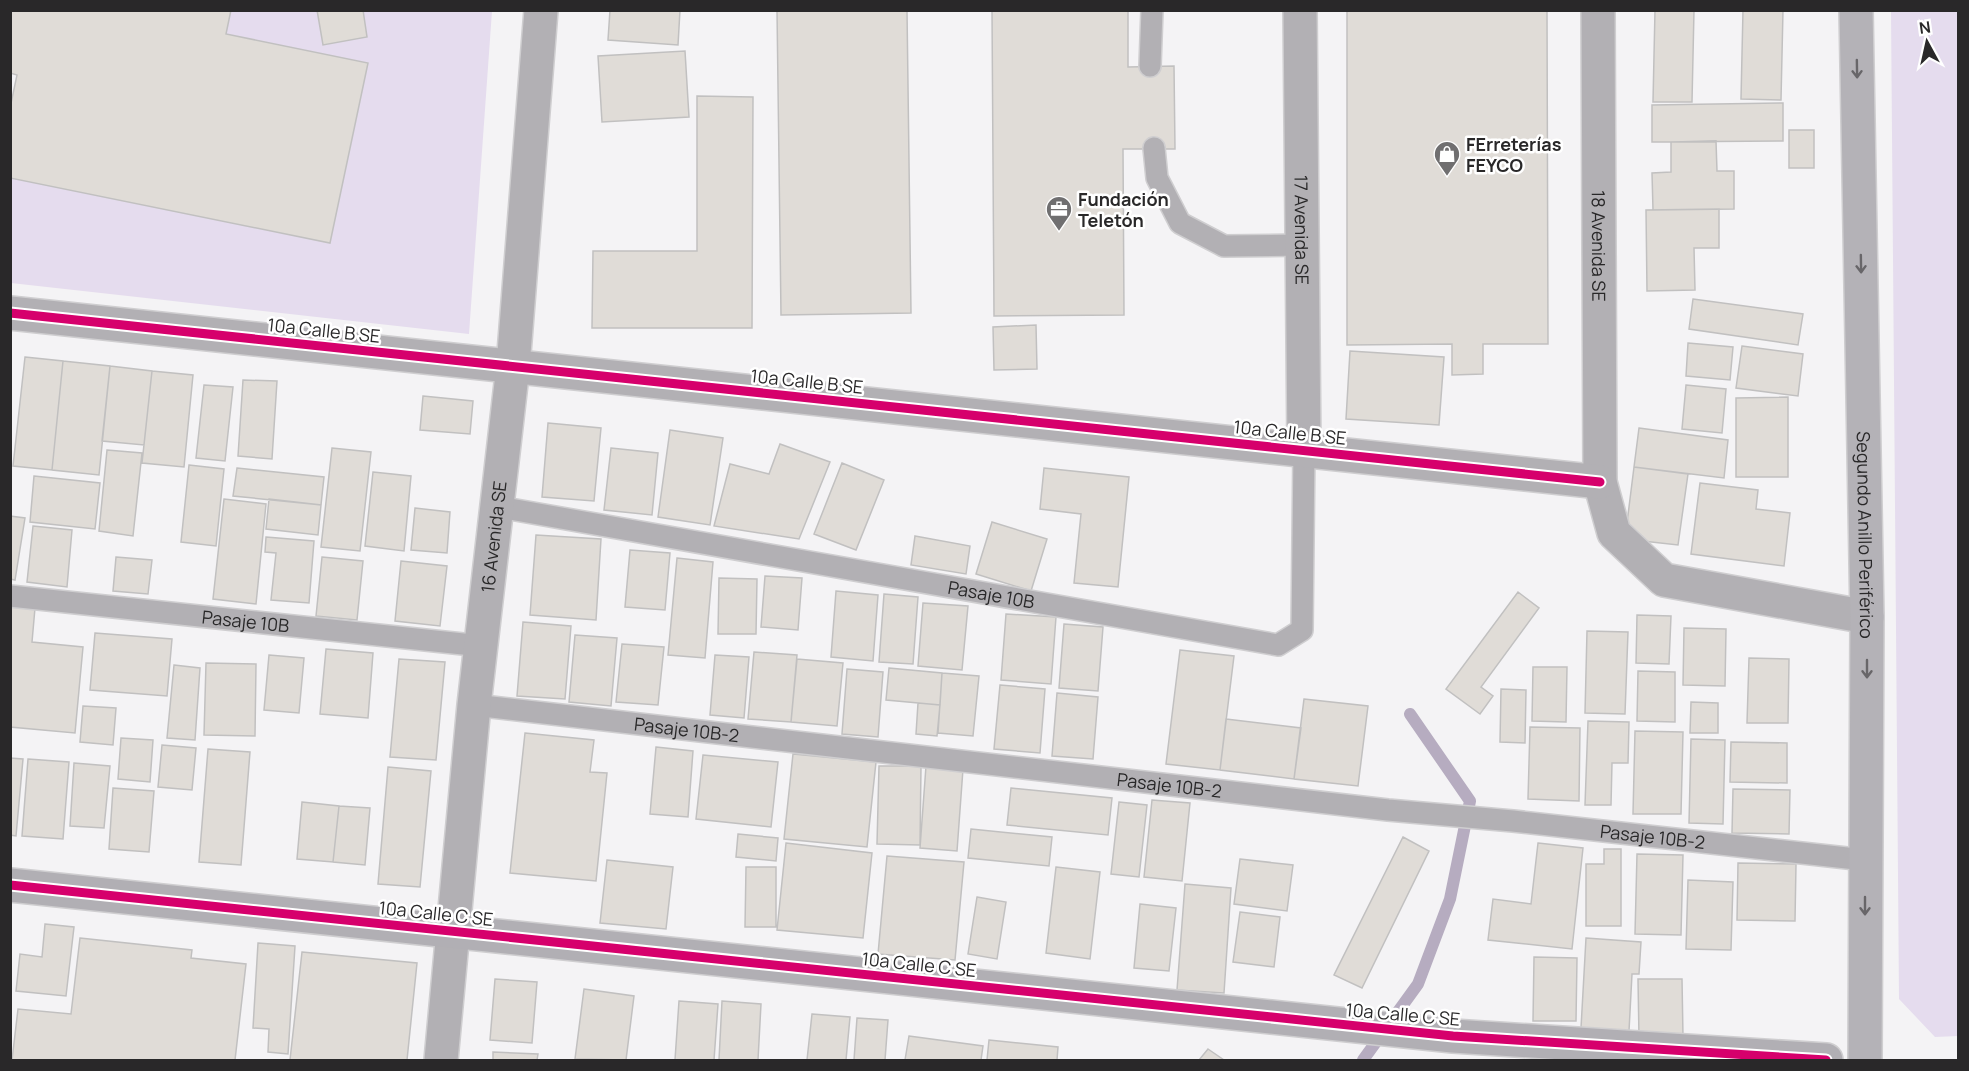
<svg xmlns="http://www.w3.org/2000/svg" width="1969" height="1071" viewBox="0 0 1969 1071" font-family="Manrope,sans-serif">
	<style>
		.green { fill: #e5dcee }
		.lines { fill: none; stroke-linecap: round; stroke-linejoin: round }
		.stream { stroke: #b6acc0; stroke-width: 12 }
		.building { fill: #e0dcd7; stroke: #c1c0c0; stroke-width: 1.5 }
		.lane-casing { stroke: #cfced0; stroke-width: 24 }
		.street-casing { stroke: #cfced0; stroke-width: 36 }
		.secondary-casing { stroke: #cfced0; stroke-width: 36 }
		.primary-casing { stroke: #cfced0; stroke-width: 36 }
		.lane { stroke: #b2b0b4; stroke-width: 21 }
		.street { stroke: #b2b0b4; stroke-width: 33 }
		.secondary { stroke: #b1afb4; stroke-width: 33 }
		.primary { stroke: #b4b2b7; stroke-width: 33 }
		.cycleway-casing { stroke: #fff; stroke-width: 13 }
		.cycleway { stroke: #d6006c; stroke-width: 9 }
		.oneway { stroke: #686669 }
		.labels { text-anchor: middle; dominant-baseline: central; stroke-width: 5; stroke-linejoin: round; paint-order: stroke }
		.poi-label { font-size: 18px; font-weight: bold; fill: #292829; stroke: #fff; text-anchor: start }
		.street-label { font-size: 18px; fill: #292829; stroke: #fff }
	</style>
	<rect width="100%" height="100%" fill="#f4f3f5"/>
	<path class="green" d="M231 11H492L469 334 11 283V178L330 243 368 63 226 34Z
		M1891 11H1958V1036L1935 1037 1899 999Z"/>
	<g class="lines">
		<path class="stream" d="M1363 1060 1418 984 1450 899 1470 801 1410 714"/>
	</g>
	<path class="building" d="M10 10H231L226 34 368 63 330 243 10 178V108L17 75 10 73Z
		M317 10H363L367 37 323 45Z
		M610 10H680L678 45 608 40Z
		M777 10H907L911 313 781 315Z
		M992 10H1128V67L1174 66 1175 149H1123L1124 315 994 316Z
		M1347 10H1547L1548 344H1483V374L1452 375V344L1347 345Z
		M1655 10H1694L1692 102H1653Z
		M1743 10H1783L1781 100 1741 99Z
		M685 51 689 117 602 122 598 56Z
		M697 96 753 97 752 328H592L593 251H697Z
		M1783 103V141L1652 142V105Z
		M1789 130H1814V168H1789Z
		M1716 141 1717 171H1734V209L1653 210 1652 173 1671 172V142Z
		M1719 209V248H1694L1695 290 1647 291 1646 210Z
		M1693 299 1803 314 1798 345 1689 329Z
		M1036 325 1037 369 994 370 993 327Z
		M1688 343 1733 347 1730 380 1686 376Z
		M1742 346 1803 354 1798 396 1736 388Z
		M1350 351 1444 357 1439 425 1346 419Z
		M25 357 63 361 52 470 13 466Z
		M63 361 110 366 99 475 52 470Z
		M110 366 152 371 144 445 102 441Z
		M152 371 193 375 184 467 142 463Z
		M243 380 277 381 272 459 238 456Z
		M204 385 233 387 225 461 196 458Z
		M1686 385 1726 389 1722 433 1682 429Z
		M423 396 473 401 470 434 420 430Z
		M1788 397V477H1736V398Z
		M548 423 601 428 594 501 542 497Z
		M1639 428 1728 440 1724 478 1634 467Z
		M670 430 723 438 710 525 658 517Z
		M780 444 830 462 799 539 714 526 730 464 769 474Z
		M332 448 371 452 360 551 321 547Z
		M611 448 658 453 652 515 604 510Z
		M107 450 142 453 133 536 99 531Z
		M842 463 884 480 856 550 814 534Z
		M189 465 224 469 216 546 181 542Z
		M1634 467 1688 474 1678 545 1625 539Z
		M237 468 324 477 321 505 233 496Z
		M1044 468 1129 477 1118 587 1074 583 1081 514 1040 509Z
		M373 472 411 476 404 551 365 546Z
		M34 476 100 483 95 529 30 522Z
		M1700 483 1758 490 1756 509 1790 513 1784 566 1691 554Z
		M224 499 266 504 256 604 213 599Z
		M269 499 321 505 318 535 266 529Z
		M415 508 450 512 447 553 411 550Z
		M10 516 25 518 15 580 10 579Z
		M992 522 1047 539 1031 591 976 574Z
		M33 526 72 530 67 587 27 582Z
		M536 535 601 539 596 620 530 615Z
		M915 536 970 546 966 574 911 565Z
		M266 537 314 541 309 603 271 600 276 553 265 552Z
		M630 550 670 553 665 610 625 607Z
		M116 557 152 560 148 594 113 591Z
		M322 557 363 561 357 620 316 616Z
		M677 558 713 562 705 658 668 655Z
		M401 561 447 566 440 626 395 621Z
		M765 576 802 578 798 630 761 627Z
		M719 578 757 579 756 634H718Z
		M836 591 878 595 873 661 831 657Z
		M1518 592 1539 608 1481 687 1493 696 1480 714 1446 689Z
		M884 594 918 597 913 664 879 662Z
		M923 603 968 606 962 670 918 666Z
		M10 606 35 608 32 642 83 647 75 733 10 727Z
		M1006 614 1056 617 1051 684 1001 680Z
		M1637 615 1671 616 1669 664 1636 663Z
		M523 622 571 626 565 699 517 696Z
		M1064 624 1103 627 1098 691 1059 688Z
		M1684 628 1726 629 1725 686 1683 685Z
		M1587 631 1628 632 1625 714 1585 713Z
		M95 633 172 639 167 696 90 690Z
		M575 635 617 638 611 706 569 702Z
		M622 644 664 647 658 705 616 702Z
		M326 649 373 653 368 718 320 714Z
		M1180 650 1234 656 1220 770 1166 764Z
		M754 652 797 655 791 722 748 719Z
		M269 655 304 658 299 713 264 710Z
		M715 655 749 657 744 718 710 715Z
		M1749 658 1789 659 1788 723H1747Z
		M399 659 445 662 436 760 390 757Z
		M797 659 843 663 837 726 791 722Z
		M206 663 256 664 255 736 204 735Z
		M174 665 200 668 195 740 167 738Z
		M1533 667H1567L1566 722 1532 721Z
		M889 668 942 673 940 705 886 700Z
		M847 669 883 672 878 737 842 734Z
		M1638 671 1675 672V722L1637 721Z
		M942 673 979 676 973 736 938 733Z
		M1000 685 1045 689 1040 753 994 749Z
		M1501 689 1526 690 1525 743 1500 742Z
		M1057 693 1098 697 1093 759 1052 756Z
		M1304 699 1368 706 1358 786 1294 779Z
		M1691 702 1718 703V733H1690Z
		M918 703 940 705 937 736 916 734Z
		M83 706 116 708 113 745 80 742Z
		M1226 719 1301 728 1294 779 1220 770Z
		M1588 721 1629 722 1628 763H1612L1611 805H1585Z
		M1530 727 1580 728 1579 801 1528 799Z
		M1635 731 1683 732 1681 814H1633Z
		M525 733 594 740 590 772 607 773 596 881 510 873Z
		M121 738 153 740 150 782 118 779Z
		M1691 739 1725 740 1723 824 1689 823Z
		M1731 742 1787 743V783L1730 782Z
		M162 745 196 748 192 790 158 787Z
		M656 747 693 751 688 817 650 814Z
		M208 749 250 752 241 865 199 862Z
		M793 754 876 762 867 847 784 839Z
		M703 755 778 762 771 827 696 819Z
		M10 758 23 759 16 836 10 835Z
		M28 759 69 762 63 839 22 836Z
		M74 763 110 766 104 828 70 826Z
		M879 766H921L920 845 877 844Z
		M926 766 963 769 957 851 920 848Z
		M388 767 431 771 420 887 378 884Z
		M113 788 154 791 149 852 109 849Z
		M1011 788 1112 798 1108 835 1007 825Z
		M1733 789 1790 790 1789 834 1732 833Z
		M1152 800 1190 803 1182 881 1144 877Z
		M302 802 339 806 333 862 297 859Z
		M1119 802 1147 805 1139 877 1111 874Z
		M339 806 370 808 365 865 333 862Z
		M971 829 1052 837 1049 866 968 858Z
		M738 834 778 838 776 861 736 857Z
		M1403 837 1429 851 1362 988 1334 975Z
		M786 843 872 853 863 938 777 930Z
		M1538 843 1583 848 1572 949 1488 940 1493 899 1531 904Z
		M1604 849H1621V926H1586V864H1604Z
		M1637 854 1683 855 1681 935 1635 934Z
		M887 856 964 862 955 960 878 954Z
		M1240 859 1293 865 1287 911 1234 904Z
		M607 860 673 867 666 929 600 923Z
		M1738 863 1796 864 1795 921 1737 920Z
		M746 867H776V927H745Z
		M1056 867 1100 872 1090 959 1046 953Z
		M1688 880 1733 882 1731 950 1686 949Z
		M1185 884 1231 888 1224 993 1177 990Z
		M977 897 1006 902 997 959 968 954Z
		M1140 904 1176 908 1169 971 1134 968Z
		M1240 912 1280 917 1274 967 1233 962Z
		M45 924 74 927 66 996 16 991 20 954 42 957Z
		M80 938 192 950 191 958 246 964 235 1060H12L18 1009 71 1014Z
		M1586 938 1641 942 1639 974H1632L1629 1031 1581 1028Z
		M258 943 295 946 288 1054 268 1052 269 1029 253 1028Z
		M302 952 417 963 407 1060H290Z
		M1534 957 1577 958 1576 1021H1533Z
		M495 979 537 982 532 1043 490 1040Z
		M1638 979H1682L1683 1037 1639 1038Z
		M584 989 634 996 626 1060 575 1059Z
		M679 1001 718 1004 714 1060H675Z
		M722 1001 761 1004 758 1060H719Z
		M812 1014 850 1017 846 1060H807Z
		M857 1018 888 1020 885 1060H854Z
		M909 1036 983 1046 981 1060H905Z
		M989 1040 1058 1047 1057 1060H987Z
		M1208 1049 1224 1060H1199Z
		M493 1052 538 1054 537 1060H493Z"/>
	<g class="lines">
		<g class="lane-casing">
			<g id="lane">
				<path d="M1150 66 1152 10"/>
				<path d="M1154 148 1157 178 1180 223 1224 246 1302 245"/>
				<path id="s1" d="M499 507 1278 645 1302 630 1304 450"/>
				<path id="s2" d="M10 596 482 646"/>
				<path id="s3" d="M474 705 1388 810 1513 821 1865 860"/>
			</g>
		</g>
		<g class="street-casing">
			<g id="street">
				<path id="s4" d="M1300 10 1304 450"/>
				<path id="s5" d="M1598 10 1600 482 1614 533 1664 580 1867 617"/>
				<path d="M10 313 1600 482"/>
				<path id="s6" d="M441 1060 474 705 513 366 541 10"/>
			</g>
		</g>
		<g class="secondary-casing">
			<path id="secondary" d="M10 885 1453 1036 1826 1060"/>
		</g>
		<g class="primary-casing">
			<g id="primary">
				<path id="s7" d="M1856 10 1867 617 1865 1060"/>
			</g>
		</g>
		<use href="#lane" class="lane"/>
		<use href="#street" class="street"/>
		<use href="#secondary" class="secondary"/>
		<use href="#primary" class="primary"/>
		<g class="cycleway-casing">
			<path id="cycleway" d="M10 313 1600 482
				M10 885 1453 1036 1826 1060"/>
		</g>
		<use href="#cycleway" class="cycleway"/>
	</g>
	<defs><path id="oneway-shaft" d="M-6 0H5M1.5-3L5.5 0L1.5 3" fill="none" stroke-width="1.6" stroke-linecap="round" stroke-linejoin="round" transform="scale(1.5)"/></defs>
	<g class="oneway">
		<use href="#oneway-shaft" transform="translate(1857 69) rotate(89)"/>
		<use href="#oneway-shaft" transform="translate(1861 264) rotate(89)"/>
		<use href="#oneway-shaft" transform="translate(1867 669) rotate(90)"/>
		<use href="#oneway-shaft" transform="translate(1865 906) rotate(90)"/>
	</g>
	<defs>
		<g id="shop-pin" transform="scale(1.35)"><path d="M0 17L-7.5 6A9.5 9.5 0 1 1 7.5 6Z" fill="#706f70" stroke="#fff"/><path d="M-5-2.5h2.3a2.7 3.5 0 0 1 5.4 0H5L5.5 6h-11ZM-1.5-2.5h3a1.5 2.3 0 0 0-3 0Z" fill="#fff"/></g>
		<g id="office-pin" transform="scale(1.35)"><path d="M0 17L-7.5 6A9.5 9.5 0 1 1 7.5 6Z" fill="#706f70" stroke="#fff"/><path d="M-6-3h4V-5.5h4V-3h4V5H-6ZM-1-4.5V-3h2v-1.5ZM-6 0V1H6V0Z" fill="#fff"/></g>
	</defs>
	<g fill-rule="evenodd">
		<use href="#shop-pin" x="1447" y="154"/>
		<use href="#office-pin" x="1059" y="209"/>
	</g>
	<g class="labels">
		<g class="poi-label">
			<text x="1466" y="144">FErreterías<tspan x="1466" dy="21">FEYCO</tspan></text>
			<text x="1078" y="199">Fundación<tspan x="1078" dy="21">Teletón</tspan></text>
		</g>
		<g class="street-label">
			<text stroke="none"><textPath href="#s4" startOffset="220">17 Avenida SE</textPath></text>
			<text stroke="none"><textPath href="#s5" startOffset="236">18 Avenida SE</textPath></text>
			<text transform="translate(324 330) rotate(6)">10a Calle B SE</text>
			<text transform="translate(807 381) rotate(6)">10a Calle B SE</text>
			<text transform="translate(1290 432) rotate(6)">10a Calle B SE</text>
			<text stroke="none"><textPath href="#s7" startOffset="525">Segundo Anillo Periférico</textPath></text>
			<text stroke="none"><textPath href="#s6" startOffset="526">16 Avenida SE</textPath></text>
			<text stroke="none"><textPath href="#s1" startOffset="500">Pasaje 10B</textPath></text>
			<text stroke="none"><textPath href="#s2" startOffset="237">Pasaje 10B</textPath></text>
			<text stroke="none"><textPath href="#s3" startOffset="214">Pasaje 10B-2</textPath></text>
			<text stroke="none"><textPath href="#s3" startOffset="700">Pasaje 10B-2</textPath></text>
			<text stroke="none"><textPath href="#s3" startOffset="1186">Pasaje 10B-2</textPath></text>
			<text transform="translate(436 913) rotate(6)">10a Calle C SE</text>
			<text transform="translate(919 964) rotate(6)">10a Calle C SE</text>
			<text transform="translate(1403 1014) rotate(5)">10a Calle C SE</text>
		</g>
	</g>
	<rect width="1969" height="1071" fill="none" stroke="#292829" stroke-width="24"/>
	<g transform="translate(1927 42) rotate(352)" stroke="#ffffff" stroke-width="4.5" paint-order="stroke">
	<path d="M0-4.5L10 22L0 15L-10 22Z" fill="#292829"/>
	<text y="-9" font-size="16" font-weight="bold" text-anchor="middle" fill="#292829">N</text>
	</g>
</svg>
